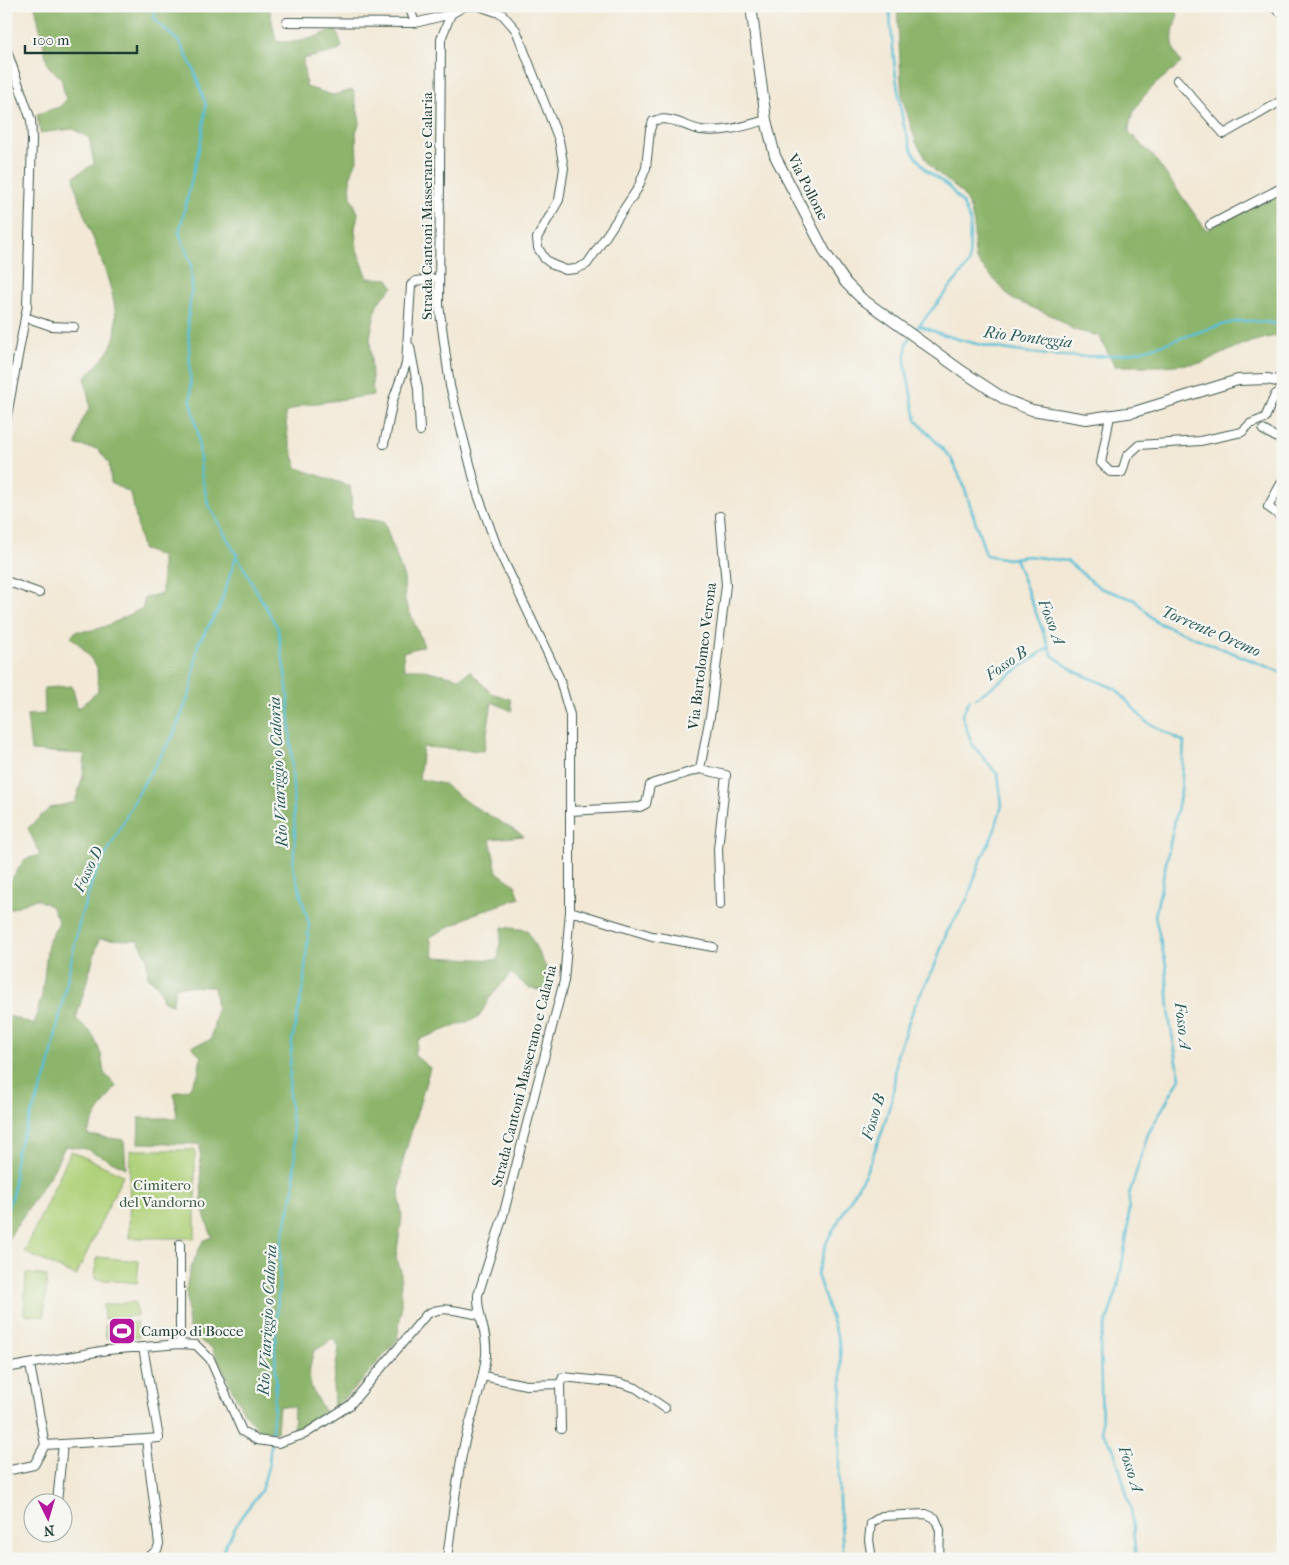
<svg xmlns="http://www.w3.org/2000/svg" width="1289" height="1565" viewBox="0 0 1289 1565" font-family="'IM FELL French Canon',serif">
	<style>
		.green { fill: #b1d27b; stroke: #688858 }
		.forest { fill: #8cb46b; stroke: #567850 }
		.lines { fill: none; stroke-linecap: round; stroke-linejoin: round }
		.stream { stroke: #58bfd5; stroke-width: 2.5 }
		.minor-casing { stroke: #3f574c; stroke-width: 10 }
		.tertiary-casing { stroke: #3f574c; stroke-width: 12 }
		.minor { stroke: #fff; stroke-width: 8 }
		.tertiary { stroke: #fff; stroke-width: 10 }
		.labels { text-anchor: middle; dominant-baseline: central; stroke-width: 4.5; stroke-linejoin: round; paint-order: stroke }
		.street-label { font-size: 15px; fill: #1f3d34; stroke: #f6f6f2 }
		.park-label { font-size: 15px; fill: #3c5b42; stroke: #f6f6f2 }
		.poi-label { font-size: 15px; fill: #1f3d34; stroke: #f6f6f2; text-anchor: start }
		.water-label { font-size: 16px; font-style: italic; fill: #2d5e5c; stroke: #f6f6f2 }
	</style>
	<rect width="100%" height="100%" fill="#f6f6f2"/>
	<filter id="ink" filterUnits="userSpaceOnUse"><feTurbulence type="fractalNoise" baseFrequency=".02" numOctaves="2"/><feDisplacementMap in="SourceGraphic" scale="10" xChannelSelector="R" yChannelSelector="G"/><feConvolveMatrix kernelMatrix="1 2 1 2 8 2 1 2 1" color-interpolation-filters="sRGB"/></filter>
	<filter id="wash" filterUnits="userSpaceOnUse"><feTurbulence type="fractalNoise" baseFrequency=".0096" numOctaves="4" result="noise"/><feDisplacementMap in="SourceGraphic" scale="20" xChannelSelector="R" yChannelSelector="G"/><feGaussianBlur stdDeviation="1.12" result="paint"/><feColorMatrix in="noise" values="0 0 0 0 0 0 0 0 0 0 0 0 0 0 0 0 0 1.4 0 .05"/><feComposite in="paint" operator="in"/></filter>
	<g filter="url(#wash)">
		<rect width="100%" height="100%" fill="#f2e8d5"/>
		<path class="green" d="M130 1150H195V1238H129Z
			M71 1151 123 1175 76 1276 24 1252Z
			M97 1257 139 1261 137 1283 95 1279Z
			M26 1273 47 1276 44 1317 24 1314Z
			M135 1302 137 1316 104 1319 103 1305Z
			M137 1322 139 1337 106 1339 105 1325Z"/>
		<path class="forest" d="M35 6H269L276 41C297 45 318 37 336 28L342 47 338 51 303 59 306 87 333 95 353 90 360 122 356 132 357 160 350 178 351 197 358 213 355 229 357 250 368 278 388 279 393 287 377 304 370 337 373 395 303 405 285 413 288 439 297 468 350 486 353 517 384 522 404 578 405 601 424 646 403 652 404 669H420L460 678 470 671 491 693 510 699 512 711 492 702 484 751 423 747 419 779 444 784 465 801 524 836 490 839 497 872 515 885 520 898 474 914 430 937 434 957 498 960 502 927 527 930 550 975V992L529 988 511 973 489 999 479 1017 418 1040 414 1055 430 1068 403 1160 399 1194 402 1217 396 1257 401 1271V1313L397 1340 358 1385 334 1408 333 1384 339 1348 334 1339 314 1351C305 1379 310 1389 325 1412L293 1432 294 1407 279 1406 277 1432H261L243 1411 212 1348 198 1340 189 1338C190 1321 185 1304 187 1286 188 1270 196 1256 203 1241L212 1237 202 1208 200 1144 138 1143 139 1118H177L174 1093 189 1089 198 1075 201 1057 192 1046 211 1040 217 1008 214 987 176 986 172 1005 163 1000 158 985 148 978 147 957 138 940 99 939 76 1019 92 1033 101 1054 104 1073 116 1086 96 1115 87 1135 124 1140 126 1168 86 1149 65 1146 54 1169 6 1242V1085L15 1067 6 1056V1021L10 1016 34 1025 42 995 48 943 59 922 51 906 36 899 10 909 6 907V887L25 859 40 855 28 828 50 808 75 802 83 776 85 754 31 751 27 715 45 714 44 688 72 686 78 709 98 691 97 667 82 647 71 637 76 631C102 633 120 618 143 608L144 598 162 593V557L142 549 131 493 111 483 109 463 98 449 76 445 81 423 90 407 85 378C93 368 104 359 110 348 134 307 78 220 74 176L94 164 89 138 73 129 40 133 37 114 59 107 66 100 61 78 48 66Z
			M897 6H1171L1178 14C1172 33 1169 45 1181 63 1160 81 1129 101 1129 132L1153 156 1206 230 1283 192V334L1243 344 1202 363 1161 366H1115L1099 336 1074 330 1055 317 1012 299 976 260 974 246V224L970 208 962 193 932 168 916 142 902 97Z
			M6 1248C9 1272 12 1295 6 1318Z"/>
		<g class="lines">
			<path class="stream" d="M153 6 155 20 180 43 194 70 206 105 202 136 179 233 191 263 192 286 188 319 191 400 198 434 201 473 208 504 278 629 287 686 290 721 295 837 293 867 309 924 304 982 292 1042 290 1068 289 1095 295 1153 294 1188 281 1245 275 1349 276 1383 269 1464 261 1491 241 1517 218 1559
				M889 6 895 70 903 123 912 151 926 170 949 187 963 204 970 221 969 264 913 333
				M919 325C973 350 1081 365 1139 351 1174 343 1206 326 1241 321 1255 319 1269 325 1283 323
				M910 338 907 342 905 363 916 420 951 458 963 483 986 555 1008 559 1028 556 1067 561 1100 588 1135 600 1156 622 1283 673
				M1015 558 1052 655 1074 671 1116 689 1145 721 1184 742 1181 791 1155 916 1166 965 1170 1023 1180 1078 1148 1134 1129 1195 1128 1229 1118 1287 1100 1342 1102 1432 1113 1447 1131 1508 1136 1559
				M976 698 1049 647
				M6 1211 13 1195 16 1153 48 1071 80 919 93 879 145 781 173 736 191 690 198 644 219 608 237 554
				M846 1559 843 1548 839 1501V1425L842 1389 840 1345 817 1274 827 1241 866 1172 882 1132 893 1094 897 1055 914 1007 934 968 947 932 967 900 980 862 994 832 1002 805 998 775 972 744 962 715 970 699"/>
		</g>
	</g>
	<g filter="url(#ink)">
		<g class="lines">
			<g class="minor-casing">
				<path id="minor" d="M409 6 415 23
					M479 6 502 14 516 30 559 140 564 168 559 200 537 238 538 248 545 259 553 265 566 270 576 269 587 264 596 251 638 188 646 168 650 130 653 121C672 115 684 127 701 130 724 133 745 126 766 120
					M1272 6 1283 14
					M287 22 415 23 451 14
					M6 48 31 120 32 139 27 307 6 421
					M1177 80 1224 134 1283 100
					M1210 225 1283 187
					M25 317 51 326 74 327
					M410 347 418 389 420 431
					M1110 416 1101 463 1110 472H1122L1127 456 1139 445 1200 441 1242 432 1250 424 1265 418 1275 395 1283 389
					M1263 430 1283 441
					M384 444 393 400 406 364 411 285 416 281 438 278
					M1283 480 1268 507 1283 518
					M6 581 39 593
					M700 769 726 775 718 849 720 905
					M570 811 640 807 646 804 650 785 654 783 700 769 711 711 726 585 720 516
					M570 911 652 936 713 947
					M180 1344V1244
					M143 1347 159 1438 146 1439 159 1544 157 1550 146 1559
					M30 1365 45 1445
					M6 1368 107 1350 180 1344 196 1345 210 1359 242 1431 257 1440 278 1443 305 1434 350 1405 426 1315C443 1304 461 1312 479 1315
					M483 1376 526 1385 560 1384
					M561 1429 560 1384 563 1377 620 1383 636 1388 665 1408
					M6 1471 34 1465 45 1445 146 1439
					M57 1502 63 1444
					M53 1535 54 1532
					M447 1559C452 1521 456 1482 464 1445 471 1415 483 1386 486 1355 488 1330 477 1318 478 1295L503 1216 564 981 570 911V715L559 677 497 547 478 495 450 386 439 305 441 39 451 14 465 6H475
					M872 1559 869 1540 871 1523 882 1516 926 1514 935 1518 940 1530 939 1559"/>
			</g>
			<g class="tertiary-casing">
				<path id="tertiary" d="M751 6 766 120 775 156 826 254 846 283 861 298 962 371 1006 400 1032 410 1086 419 1134 412 1238 380 1267 379 1283 382"/>
			</g>
			<use href="#minor" class="minor"/>
			<use href="#tertiary" class="tertiary"/>
		</g>
	</g>
	<defs>
		<g id="stadium-square" transform="scale(1.4375)"><rect x="-9" y="-9" width="18" height="18" rx="4" fill="#b5179e" stroke="#f6f6f2"/><path d="M0-5a6.5 5 0 1 0 0 10a6.5 5 0 1 0 0-10ZM-3.5-1.8h7v3.6h-7Z" fill="#fff"/></g>
	</defs>
	<g fill-rule="evenodd">
		<use href="#stadium-square" x="122" y="1331"/>
	</g>
	<g class="labels">
		<g class="street-label">
			<text transform="translate(808 187) rotate(63)">Via Pollone</text>
			<text transform="translate(427 206) rotate(-90)">Strada Cantoni Masserano e Calaria</text>
			<text transform="translate(702 656) rotate(-83)">Via Bartolomeo Verona</text>
			<text transform="translate(524 1076) rotate(-76)">Strada Cantoni Masserano e Calaria</text>
		</g>
		<g class="park-label">
			<text x="162" y="1185">Cimitero<tspan x="162" dy="17">del Vandorno</tspan></text>
		</g>
		<g class="poi-label">
			<text x="141" y="1331">Campo di Bocce</text>
		</g>
		<g class="water-label">
			<text transform="translate(1028 337) rotate(7)">Rio Ponteggia</text>
			<text transform="translate(1052 622) rotate(69)">Fosso A</text>
			<text transform="translate(1211 631) rotate(23)">Torrente Oremo</text>
			<text transform="translate(1006 663) rotate(-35)">Fosso B</text>
			<text transform="translate(278 772) rotate(-93)">Rio Viariggio o Caloria</text>
			<text transform="translate(88 869) rotate(-65)">Fosso D</text>
			<text transform="translate(1183 1026) rotate(83)">Fosso A</text>
			<text transform="translate(873 1117) rotate(-73)">Fosso B</text>
			<text transform="translate(267 1320) rotate(-87)">Rio Viariggio o Caloria</text>
			<text transform="translate(1131 1469) rotate(72)">Fosso A</text>
		</g>
	</g>
	<rect width="1289" height="1565" fill="none" stroke="#f6f6f2" stroke-width="25"/>
	<g transform="translate(48 1518) rotate(175)"><circle r="24" fill="#f6f6f2" stroke="#a0aca6"/>
	<path d="M0-4L9 19L0 12L-9 19Z" fill="#b5179e"/>
	<text y="-8" font-size="14" font-weight="bold" text-anchor="middle" fill="#1f3d34">N</text>
	</g>
	<path d="M25 45v8h112v-8" fill="none" stroke="#1f3d34" stroke-width="2.5"/>
	<text x="32" y="45" font-size="15" fill="#1f3d34" stroke="#f6f6f2" stroke-width="4" paint-order="stroke">100 m</text>
</svg>
